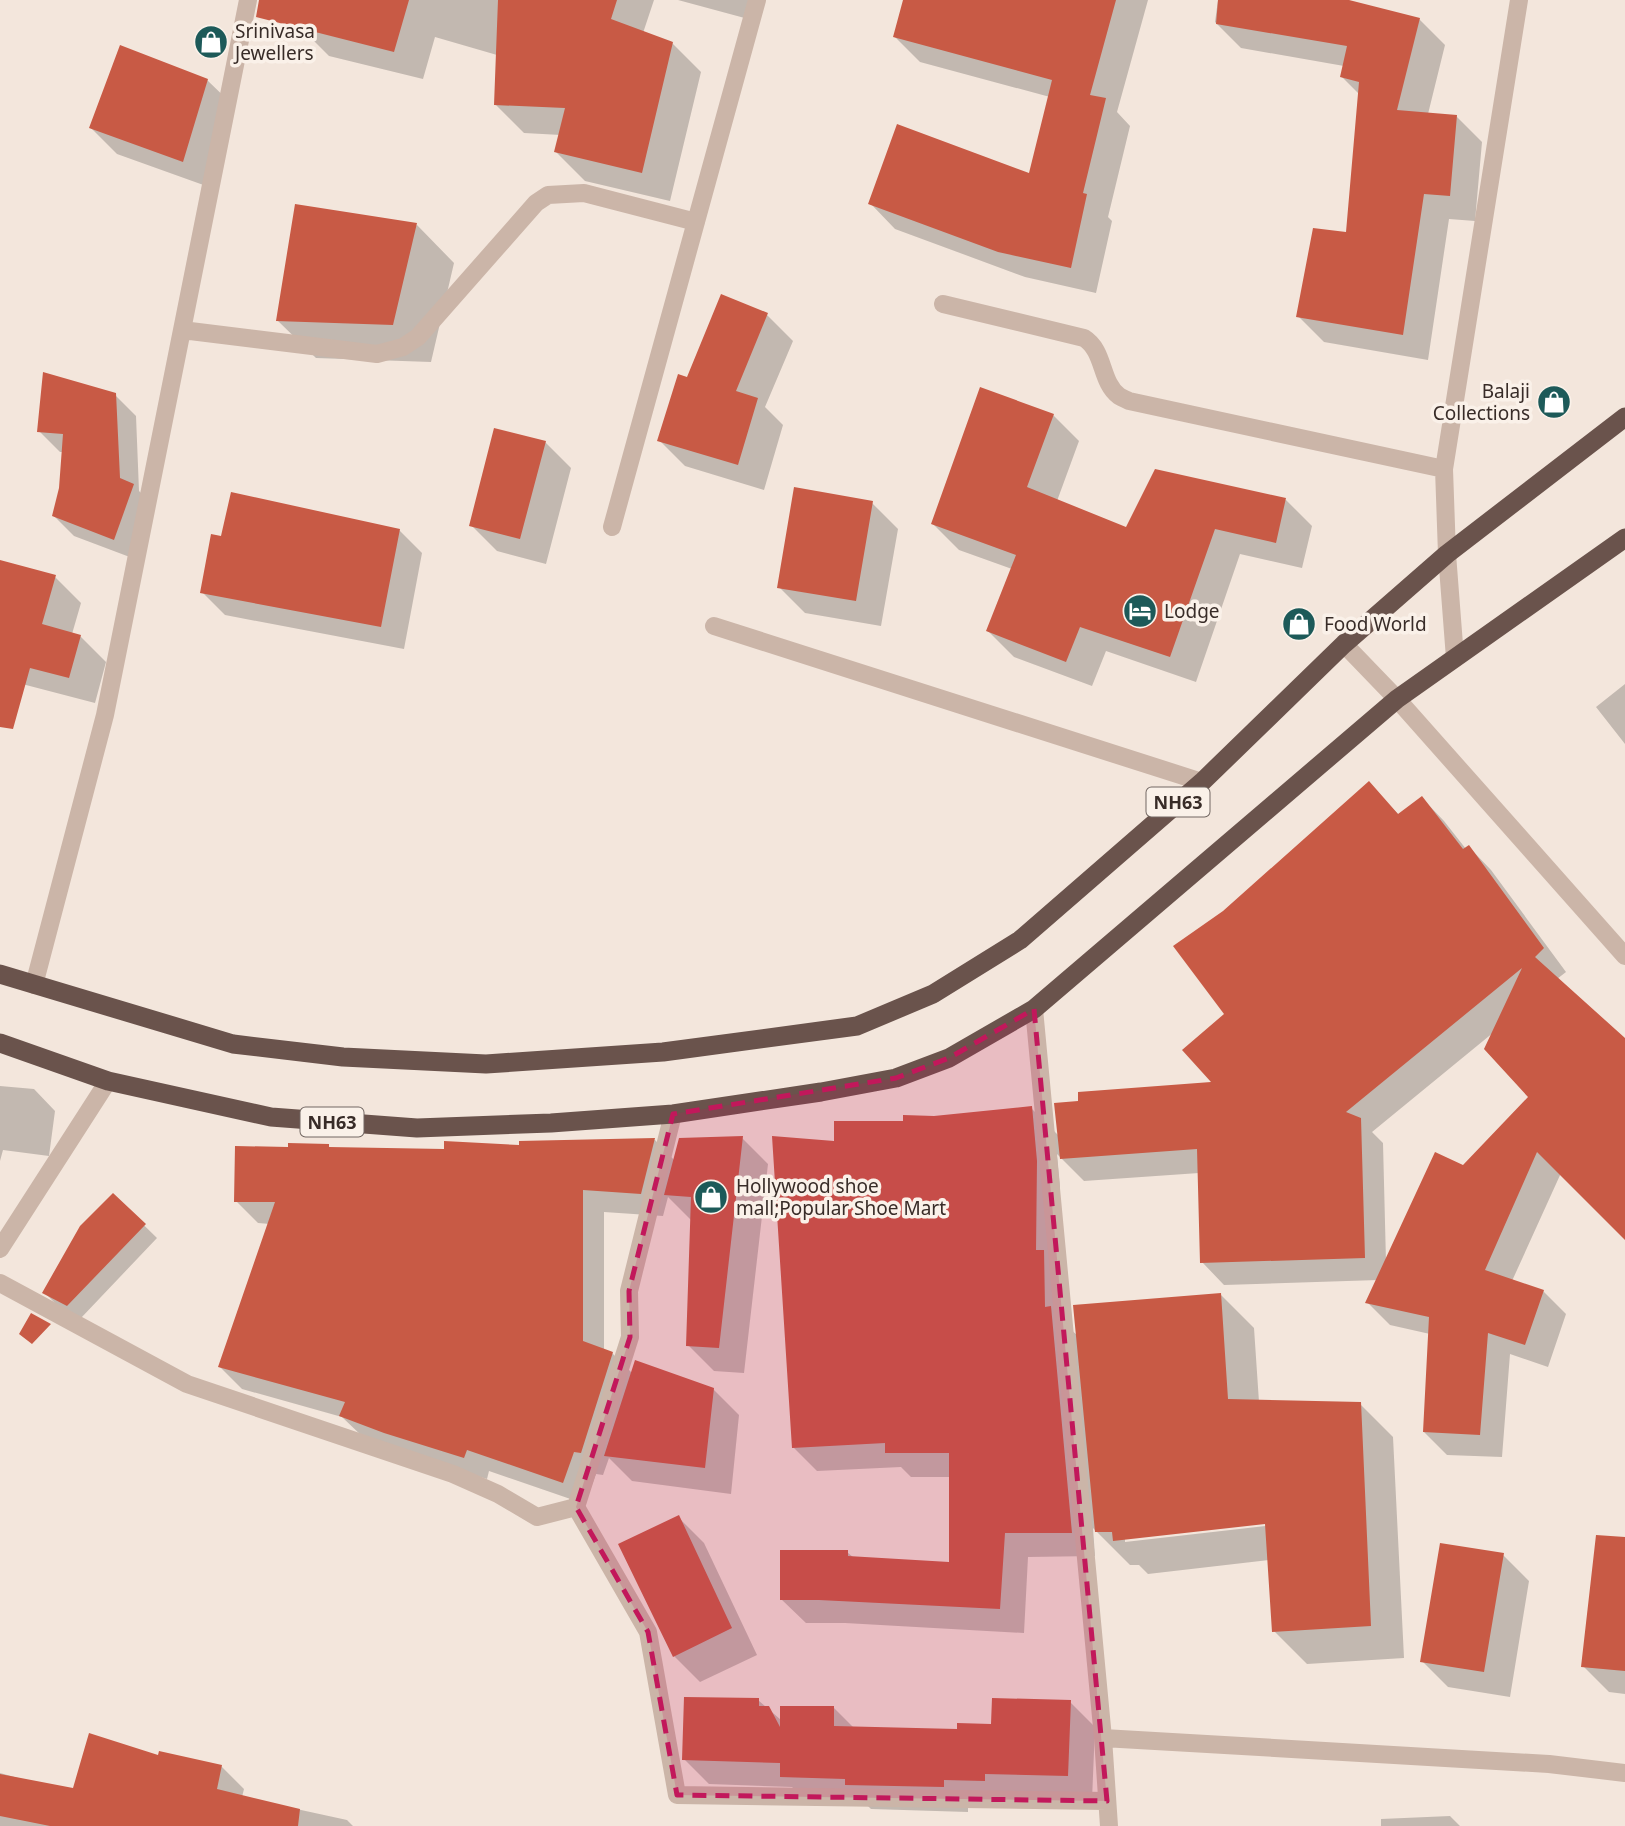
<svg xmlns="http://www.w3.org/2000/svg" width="1625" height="1826" viewBox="0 0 1625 1826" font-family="'Noto Sans',sans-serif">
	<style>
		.shadow { fill: #0003; fill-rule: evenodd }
		.building { fill: #c85a45 }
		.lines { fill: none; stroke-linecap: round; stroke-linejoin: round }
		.minor { stroke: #cbb5a8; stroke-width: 18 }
		.tertiary { stroke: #cbb5a8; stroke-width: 18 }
		.trunk { stroke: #6a534c; stroke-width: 19 }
		.marked { fill: #c2185b; fill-opacity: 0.2; stroke: #c2185b; stroke-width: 5; stroke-dasharray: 14 9; stroke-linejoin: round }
		.labels { text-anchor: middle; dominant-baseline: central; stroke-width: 7; stroke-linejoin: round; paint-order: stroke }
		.shield { fill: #faf1e9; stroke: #726762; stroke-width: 2 }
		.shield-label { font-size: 18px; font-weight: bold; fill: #382c28 }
		.poi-label { font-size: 19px; fill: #382c28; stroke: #faf1e9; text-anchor: start }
	</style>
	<rect width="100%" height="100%" fill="#f3e6dc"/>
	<path class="shadow" d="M306 0H654L643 33 672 43 701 72 670 201 585 181 556 152 561 135 524 133 495 104 497 55 435 37 423 79 329 56 300 27Z
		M678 0H758L752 20Z
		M905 0H1148L1117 112 1130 126 1108 217 1112 221 1096 293 1025 277 895 229 870 203 1031 176 1050 97 920 62 895 37Z
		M1218 0H1342L1419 19 1445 45 1428 114 1456 116 1482 142 1475 221 1449 219 1428 360 1324 342 1298 316 1348 234 1359 94 1341 76 1344 66 1241 48 1215 22Z
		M207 80 234 106 209 187 117 154 91 128Z
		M417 225 454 263 431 362 316 358 278 321Z
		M767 315 793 341 765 407 783 425 764 490 685 466 659 440 688 379Z
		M115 395 136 416 139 491 154 506 135 559 74 536 53 515 61 488 63 452H60L39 431Z
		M1053 415 1079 441 1057 501 1127 529 1286 500 1312 526 1302 568 1240 554 1196 682 1106 651 1092 686 1014 657 988 631 1012 569 959 550 933 524Z
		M545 442 571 468 546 564 497 551 471 525Z
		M872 503 898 529 881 626 805 613 779 587Z
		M399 530 422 553 404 649 225 615 202 592 223 538Z
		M0 568 55 577 81 603 72 634 80 636 106 662 95 703 3 679 0 676Z
		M1625 684V744L1596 707Z
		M1369 784 1399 815 1422 798 1444 821 1466 849 1469 847 1491 870 1566 972 1557 979 1625 1040V1238L1561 1173 1512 1281 1543 1291 1566 1314 1548 1367 1510 1354 1502 1457 1447 1455 1424 1432 1430 1334 1390 1325 1367 1302 1378 1280 1224 1285 1202 1262 1199 1173 1084 1181 1057 1154 1060 1186V1268L1068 1327 1078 1336 1221 1295 1254 1328 1259 1402 1360 1404 1393 1437 1404 1658 1307 1664 1274 1631 1269 1560 1148 1574 1139 1565H1130L1093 1528 1095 1556 1028 1557 1024 1633 845 1623H806L781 1599 847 1552 854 1558 951 1563V1477H911L901 1467 817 1471 793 1447 836 1143 904 1123 1031 1108 1059 1136 1215 1084 1226 1015 1224 913ZM1494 1032 1531 1097 1464 1167 1386 1262 1383 1143 1372 1132ZM1274 1521V1525L1125 1542V1538Z
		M0 1086 34 1089 55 1111 49 1156 3 1150 0 1161Z
		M742 1138 768 1164 744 1373 714 1371 688 1345 692 1221 668 1197 663 1216 604 1212V1351L612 1353 632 1373 713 1389 739 1415 731 1494 632 1481 609 1458 603 1475 596 1474 585 1504 489 1471 487 1479 408 1455 364 1438 342 1417 242 1389 220 1367 270 1224 258 1223 236 1201 290 1149 328 1146 331 1148 445 1151 520 1147 521 1143 655 1140 675 1161Z
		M113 1195 157 1238 81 1318 57 1305 45 1293Z
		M678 1517 704 1543 757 1655 700 1682 674 1656Z
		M1503 1555 1529 1581 1510 1697 1448 1687 1422 1661Z
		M1625 1604V1694L1609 1692 1583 1666Z
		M758 1700 781 1720 834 1708 854 1728 958 1731 993 1726 1070 1702 1095 1727 1092 1800 968 1804V1812L871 1809 865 1803 806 1801 792 1787 709 1784 684 1759Z
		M159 1757 221 1766 244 1789 242 1797 347 1820 353 1826H0V1773L33 1782 74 1790Z
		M1450 1816 1460 1826H1381V1819Z"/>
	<path class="building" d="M259 0H409L394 52 256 17Z
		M498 0H617L611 19 673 42 642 173 554 152 565 108 494 105Z
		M903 0H1116L1090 95 1106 98 1083 193 1087 194 1071 268 998 252 868 204 897 124 1029 173 1052 80 893 37Z
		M1218 0H1349L1420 18 1397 110 1457 115 1450 196 1424 194 1403 335 1296 317 1313 228 1346 232 1359 82 1340 77 1347 46 1216 24Z
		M120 45 208 79 183 162 89 128Z
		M295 204 417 223 393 325 276 321Z
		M721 294 768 313 736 391 758 398 738 465 657 441 678 374 687 377Z
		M43 372 116 393 120 478 134 484 114 540 52 516 59 488 63 434 37 432Z
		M980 387 1054 414 1027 487 1126 527 1155 469 1286 498 1276 543 1215 529 1170 657 1080 627 1066 662 986 631 1016 555 931 524Z
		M494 428 546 441 520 539 469 526Z
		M794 487 873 501 856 601 777 588Z
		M231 492 400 529 381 627 200 593 211 534 221 536Z
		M0 560 56 575 42 624 81 635 69 678 30 668 13 729 0 727Z
		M1369 781 1398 814 1422 796 1463 849 1469 845 1544 948 1535 957 1625 1038V1240L1537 1152 1485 1270 1544 1290 1525 1345 1488 1333 1480 1435 1423 1432 1429 1317 1365 1303 1435 1152 1463 1165 1528 1097 1484 1049 1522 968 1346 1112 1361 1118 1365 1258 1200 1263 1197 1149 1060 1159 1054 1103 1078 1101V1092L1211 1082 1182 1050 1224 1014 1173 946 1223 911Z
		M1032 1106 1037 1161 1036 1250H1044L1045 1307 1051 1306 1072 1533H1005L1000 1609 819 1600H780V1550H848V1556L949 1562V1453H885V1443L792 1448 772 1136 834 1141V1121H903V1115L934 1116Z
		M743 1136 719 1348 686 1346 691 1197 664 1195 679 1138Z
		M655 1138 641 1194 583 1190V1341L613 1352 581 1453 574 1452 563 1483 467 1450 464 1458 384 1433 339 1416 345 1402 218 1367 275 1202H234L235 1146 288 1147V1143L329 1144V1147L444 1149V1141L519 1145V1141Z
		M113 1193 146 1224 67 1306 42 1293 80 1226Z
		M1221 1293 1228 1399 1361 1402 1371 1626 1272 1632 1265 1524 1113 1541 1112 1532H1095L1073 1305Z
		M31 1313 51 1324 32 1344 19 1334Z
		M635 1360 714 1388 705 1468 604 1456Z
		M679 1515 732 1628 673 1657 618 1544Z
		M1596 1535 1625 1537V1671L1581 1667Z
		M1440 1543 1504 1553 1484 1672 1420 1662Z
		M684 1697 759 1698V1706H769L780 1727V1706H834V1726L957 1729V1723L991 1724 992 1698 1071 1700 1068 1776 985 1774V1781L944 1780V1787L845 1785V1779L780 1777V1763L682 1760Z
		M89 1733 158 1755 159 1751 222 1765 217 1789 300 1809 298 1826H50L0 1816V1774L73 1788Z"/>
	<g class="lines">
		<path class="minor" d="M943 304 1084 338C1105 351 1100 382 1119 396 1122 398 1125 399 1129 401L1444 469
			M182 330 377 354 403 347 418 337 536 203 548 195 584 193 696 222
			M612 527 757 0
			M714 626 1202 782
			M1455 658 1447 554 1444 469 1519 0
			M34 985 105 715 248 0
			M1034 1009 1103 1738 1109 1826
			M0 1249 108 1081
			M0 1283 187 1384 453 1474 498 1494 537 1517 576 1507 630 1337 629 1291 673 1114
			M576 1507 648 1632 677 1795 1107 1801
			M1103 1738 1549 1764 1625 1773"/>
		<path class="tertiary" d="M1344 644 1397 699 1625 956"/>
		<path class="trunk" d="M0 974 233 1044 343 1057 486 1064 663 1052 857 1026 933 994 1020 940 1202 782 1344 644 1447 554 1625 417
			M0 1043 108 1081 271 1117 417 1128 551 1123 673 1114 821 1092 896 1078 949 1058 1034 1009 1397 699 1625 538"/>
	</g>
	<path class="marked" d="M1034 1009 1107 1801 677 1795 648 1632 576 1507 630 1337 629 1291 673 1114 896 1078 949 1058Z"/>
	<defs>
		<g id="shop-disc" transform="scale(1.75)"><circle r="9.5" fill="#1d5a59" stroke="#faf1e9"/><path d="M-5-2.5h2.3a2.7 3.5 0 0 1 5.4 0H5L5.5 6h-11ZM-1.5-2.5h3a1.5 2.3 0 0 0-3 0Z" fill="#fff"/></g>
		<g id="hotel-disc" transform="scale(1.75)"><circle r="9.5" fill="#1d5a59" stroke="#faf1e9"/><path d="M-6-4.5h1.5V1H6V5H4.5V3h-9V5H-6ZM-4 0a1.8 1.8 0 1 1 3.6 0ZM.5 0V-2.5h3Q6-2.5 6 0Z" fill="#fff"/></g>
	</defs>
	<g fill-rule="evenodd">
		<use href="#shop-disc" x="211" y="42"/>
		<use href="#shop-disc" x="1554" y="402"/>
		<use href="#hotel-disc" x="1140" y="611"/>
		<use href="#shop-disc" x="1299" y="624"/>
		<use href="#shop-disc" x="711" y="1197"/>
	</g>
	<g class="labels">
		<g class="shield">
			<rect x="1146.5" y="787.5" width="63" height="29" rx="5"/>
			<rect x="300.5" y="1107.5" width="63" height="29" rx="5"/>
		</g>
		<g class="shield-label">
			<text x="1178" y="802">NH63</text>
			<text x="332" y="1122">NH63</text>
		</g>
		<g class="poi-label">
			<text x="235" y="31">Srinivasa<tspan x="235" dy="22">Jewellers</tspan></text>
			<text x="1530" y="391" text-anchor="end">Balaji<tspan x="1530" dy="22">Collections</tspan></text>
			<text x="1164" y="611">Lodge</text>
			<text x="1324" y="624">Food World</text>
			<text x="736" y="1186">Hollywood shoe<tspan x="736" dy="22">mall;Popular Shoe Mart</tspan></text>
		</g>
	</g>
</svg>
